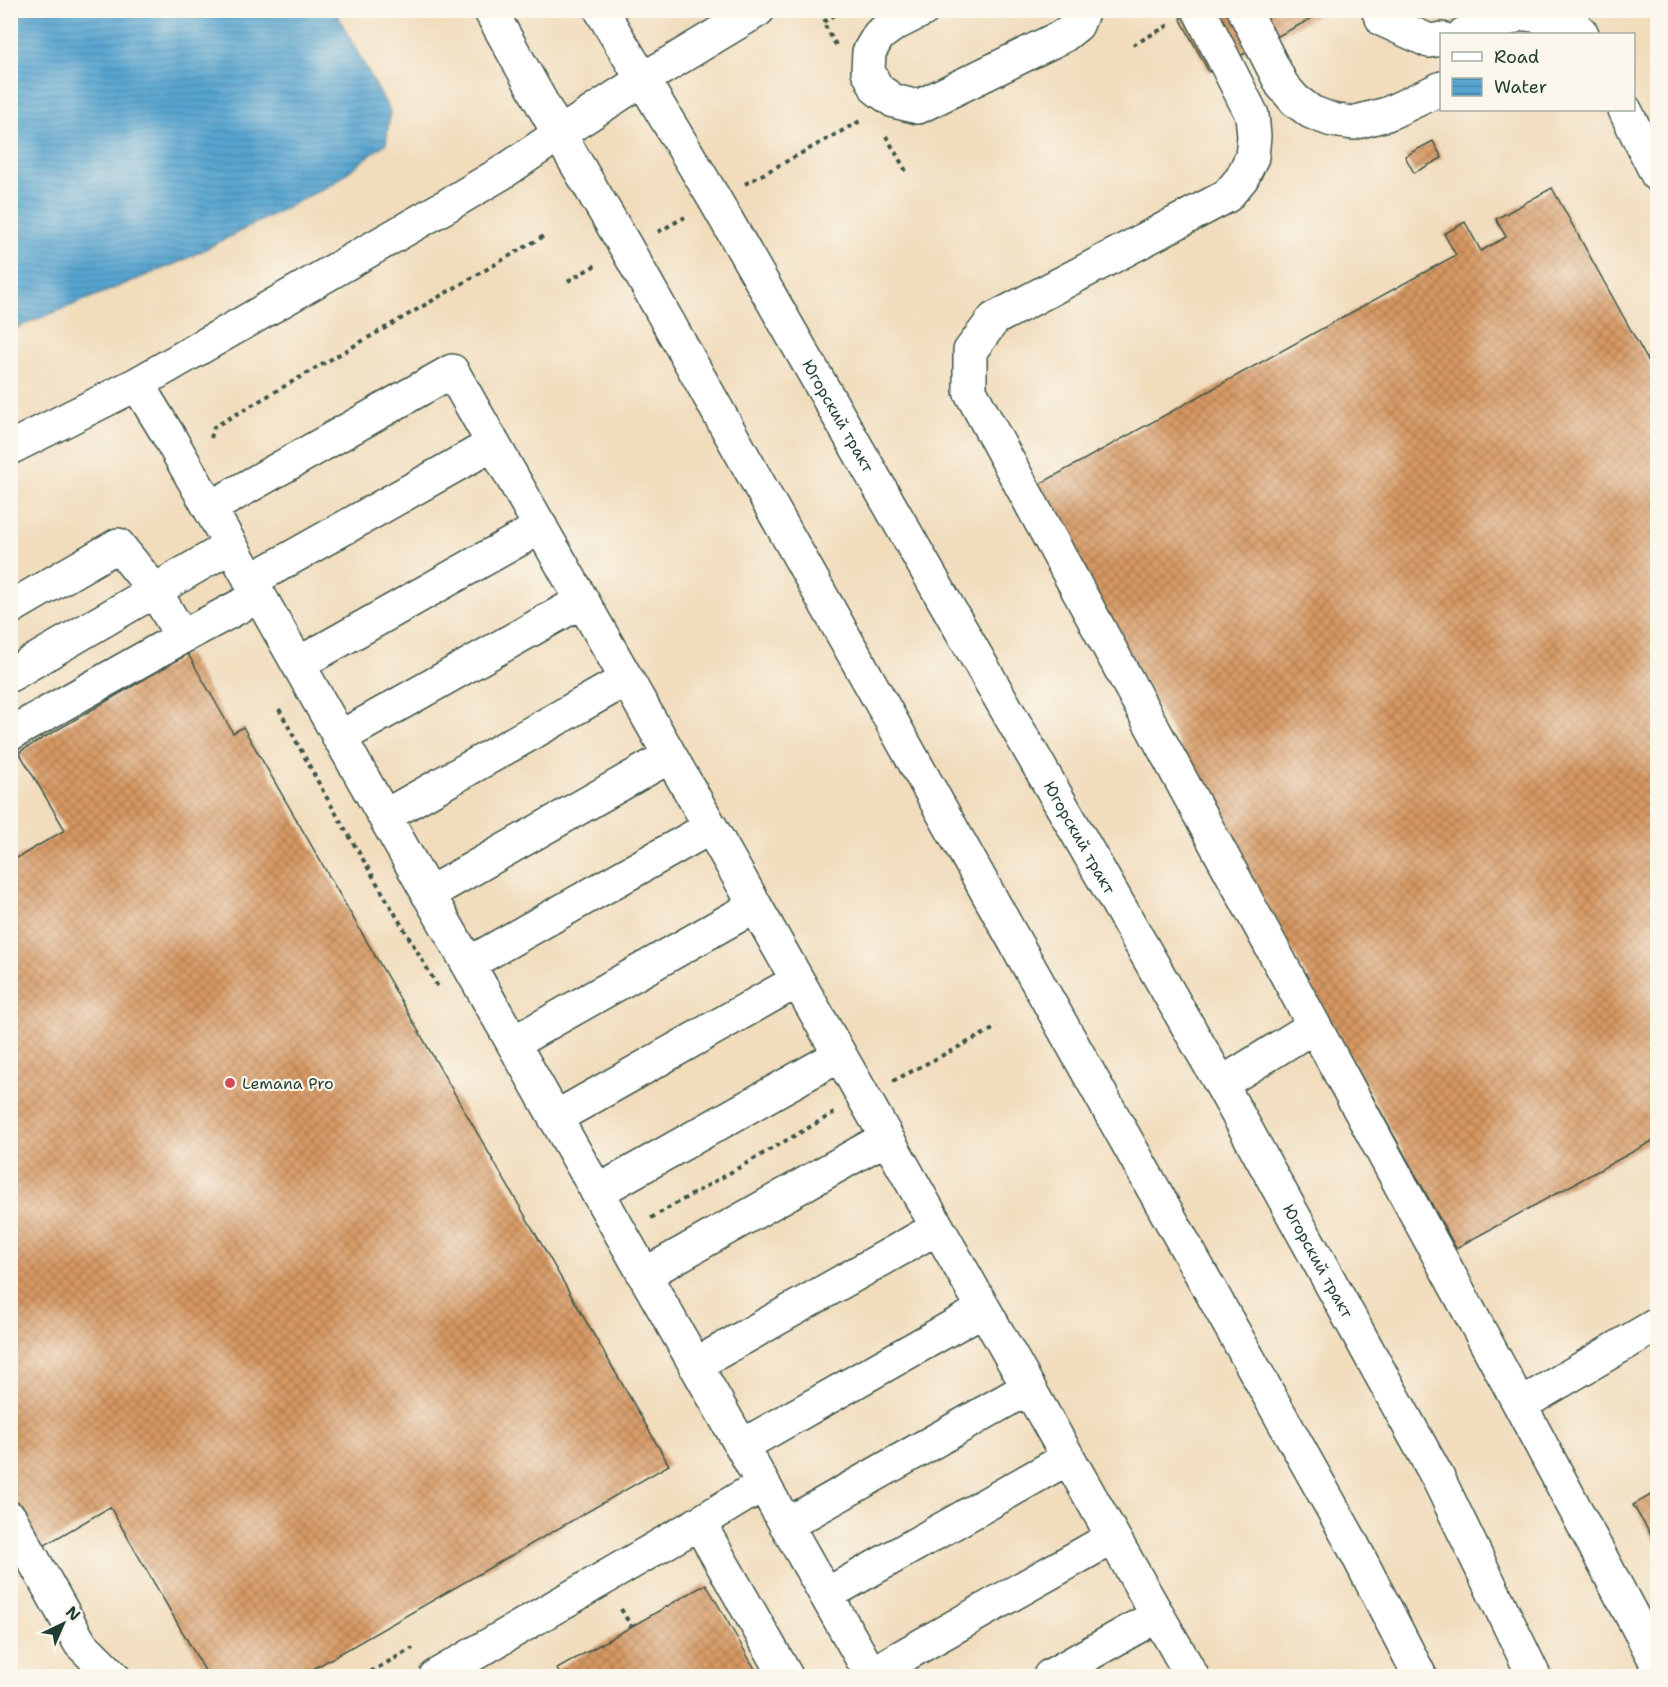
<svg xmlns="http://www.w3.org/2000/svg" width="1668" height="1687" viewBox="0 0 1668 1687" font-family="'Shantell Sans',sans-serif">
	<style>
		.water { fill: url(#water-rules); stroke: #3b7082; stroke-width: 1.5 }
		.building { fill: url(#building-cross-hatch) }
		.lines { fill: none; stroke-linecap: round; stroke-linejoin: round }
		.minor-casing { stroke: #3e5548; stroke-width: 36 }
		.major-casing { stroke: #3e5548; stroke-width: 36 }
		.path { stroke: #3e5548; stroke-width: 4; stroke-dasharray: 4.5 4.5; stroke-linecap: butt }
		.minor { stroke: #fff; stroke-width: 33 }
		.major { stroke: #fff; stroke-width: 33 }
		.poi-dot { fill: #d1495b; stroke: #fbf7ec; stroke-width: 2 }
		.labels { text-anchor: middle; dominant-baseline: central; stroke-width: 4.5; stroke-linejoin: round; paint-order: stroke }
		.street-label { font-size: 16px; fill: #1f3d34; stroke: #fbf7ec }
		.poi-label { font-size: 16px; fill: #1f3d34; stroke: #fbf7ec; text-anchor: start }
	</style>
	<defs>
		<pattern id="water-rules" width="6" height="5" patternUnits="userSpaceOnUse" patternTransform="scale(1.5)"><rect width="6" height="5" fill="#57a4d0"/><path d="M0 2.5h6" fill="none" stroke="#4787aa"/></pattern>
		<pattern id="building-cross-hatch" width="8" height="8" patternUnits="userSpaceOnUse" patternTransform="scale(1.5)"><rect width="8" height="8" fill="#d79862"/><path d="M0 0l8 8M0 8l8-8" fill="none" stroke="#ae7d52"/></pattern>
	</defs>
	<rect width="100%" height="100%" fill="#fbf7ec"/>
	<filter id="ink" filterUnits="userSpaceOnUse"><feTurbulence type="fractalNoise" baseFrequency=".0167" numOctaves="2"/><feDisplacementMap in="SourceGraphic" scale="12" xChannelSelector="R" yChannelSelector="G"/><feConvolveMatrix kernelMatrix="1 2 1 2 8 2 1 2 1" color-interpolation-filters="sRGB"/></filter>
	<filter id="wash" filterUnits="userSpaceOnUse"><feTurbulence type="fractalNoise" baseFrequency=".008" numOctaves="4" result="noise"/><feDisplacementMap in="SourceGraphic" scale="24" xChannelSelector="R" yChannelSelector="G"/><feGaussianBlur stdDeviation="1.35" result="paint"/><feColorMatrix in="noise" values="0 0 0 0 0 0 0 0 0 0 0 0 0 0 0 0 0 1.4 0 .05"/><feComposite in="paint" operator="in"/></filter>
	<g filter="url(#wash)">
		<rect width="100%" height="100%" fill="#f1dcbc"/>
		<path class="water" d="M10 11H335L390 112 386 143 332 184 182 261 11 330Z"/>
		<g id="blocks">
			<path class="building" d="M1194 10H1328L1209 72 1180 18Z
				M1433 141 1442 158 1414 173 1405 156Z
				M1552 188 1658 379V1138L1456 1248 1036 486 1456 255 1444 234 1465 222 1481 251 1506 237 1496 219Z
				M188 654 233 733 243 727 669 1465 301 1676H208L110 1507 40 1548 10 1497V862L65 830 19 752Z
				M1658 1491V1547L1633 1505Z
				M706 1584 759 1676H561L557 1669Z"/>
		</g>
	</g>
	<g filter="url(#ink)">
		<use href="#blocks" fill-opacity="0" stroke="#3e5548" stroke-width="1.5"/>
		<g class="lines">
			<g class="minor-casing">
				<path id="minor" d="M923 10 893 25 879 35 869 52 868 71 877 89 894 101 918 107 1063 36 1077 25 1083 10
					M1199 10 1252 115 1254 136 1252 157 1242 178 1227 196 994 319 970 351V391L1520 1405 1658 1665
					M1244 10 1282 85 1295 100 1311 112 1332 120 1353 123 1387 114 1442 88
					M1378 10 1383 20 1429 41 1442 39
					M1464 34 1474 33 1522 13 1572 22 1582 34
					M642 80 758 10
					M1625 110 1658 176
					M137 384 167 433 872 1676
					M10 448 137 384 446 206 505 171 559 134
					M210 508 452 371 1192 1676
					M250 581 493 444
					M10 608 118 545 155 591 182 637
					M298 664 541 527
					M10 675 231 546
					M10 734 182 637 259 596
					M339 738 582 601
					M385 816 627 679
					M428 894 670 756
					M468 964 711 827
					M513 1043 755 906
					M1221 1084 1314 1026
					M555 1118 797 981
					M597 1192 840 1055
					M644 1275 886 1138
					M695 1365 937 1228
					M1520 1405 1658 1324
					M742 1446 984 1309
					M10 1518 80 1643 113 1676
					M699 1523 786 1676
					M786 1525 1028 1388
					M826 1595 1068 1458
					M871 1674 1113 1537
					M436 1676 699 1523 763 1484
					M1050 1676 1158 1615"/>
			</g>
			<g class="major-casing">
				<g id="major">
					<path d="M490 10 559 134 627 249 1349 1538 1420 1676"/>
					<path id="s1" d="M601 10 715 200 1221 1084 1438 1478 1534 1676"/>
					<path d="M559 134 642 80"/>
				</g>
			</g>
			<path class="path" d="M836 45 823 22 843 10
				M1133 45 1169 25
				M886 136 906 171
				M745 184 862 120
				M658 232 685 217
				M568 281 596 265
				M211 438 214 427 544 236
				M279 709 324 793 438 987
				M893 1081 997 1027
				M651 1218 834 1113
				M621 1609 631 1626
				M363 1676 413 1648"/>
			<use href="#minor" class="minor"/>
			<use href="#major" class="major"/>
		</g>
	</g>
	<circle class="poi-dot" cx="230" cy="1083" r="6"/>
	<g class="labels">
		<g class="street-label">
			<text stroke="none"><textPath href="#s1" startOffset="470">Югорский тракт</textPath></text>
			<text stroke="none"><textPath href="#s1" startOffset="956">Югорский тракт</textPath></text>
			<text stroke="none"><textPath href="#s1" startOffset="1442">Югорский тракт</textPath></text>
		</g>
		<g class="poi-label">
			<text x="242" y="1083">Lemana Pro</text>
		</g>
	</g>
	<rect width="1668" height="1687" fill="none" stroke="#fbf7ec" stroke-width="36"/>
	<rect x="1440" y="33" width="195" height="78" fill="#fbf7ec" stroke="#a3ada2" stroke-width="1.5"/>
	<rect x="1452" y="52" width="30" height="9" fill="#ffffff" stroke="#a3ada2" stroke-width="1.5"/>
	<text x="1494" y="63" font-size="18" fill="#1f3d34">Road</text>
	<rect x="1452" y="78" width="30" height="18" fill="url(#water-rules)" stroke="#a3ada2" stroke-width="1.5"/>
	<text x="1494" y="93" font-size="18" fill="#1f3d34">Water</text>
	<g transform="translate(63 1624) rotate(44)" stroke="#fbf7ec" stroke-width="4.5" paint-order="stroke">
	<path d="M0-4.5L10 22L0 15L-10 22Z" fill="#1f3d34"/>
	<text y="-9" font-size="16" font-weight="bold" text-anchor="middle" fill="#1f3d34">N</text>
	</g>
</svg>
